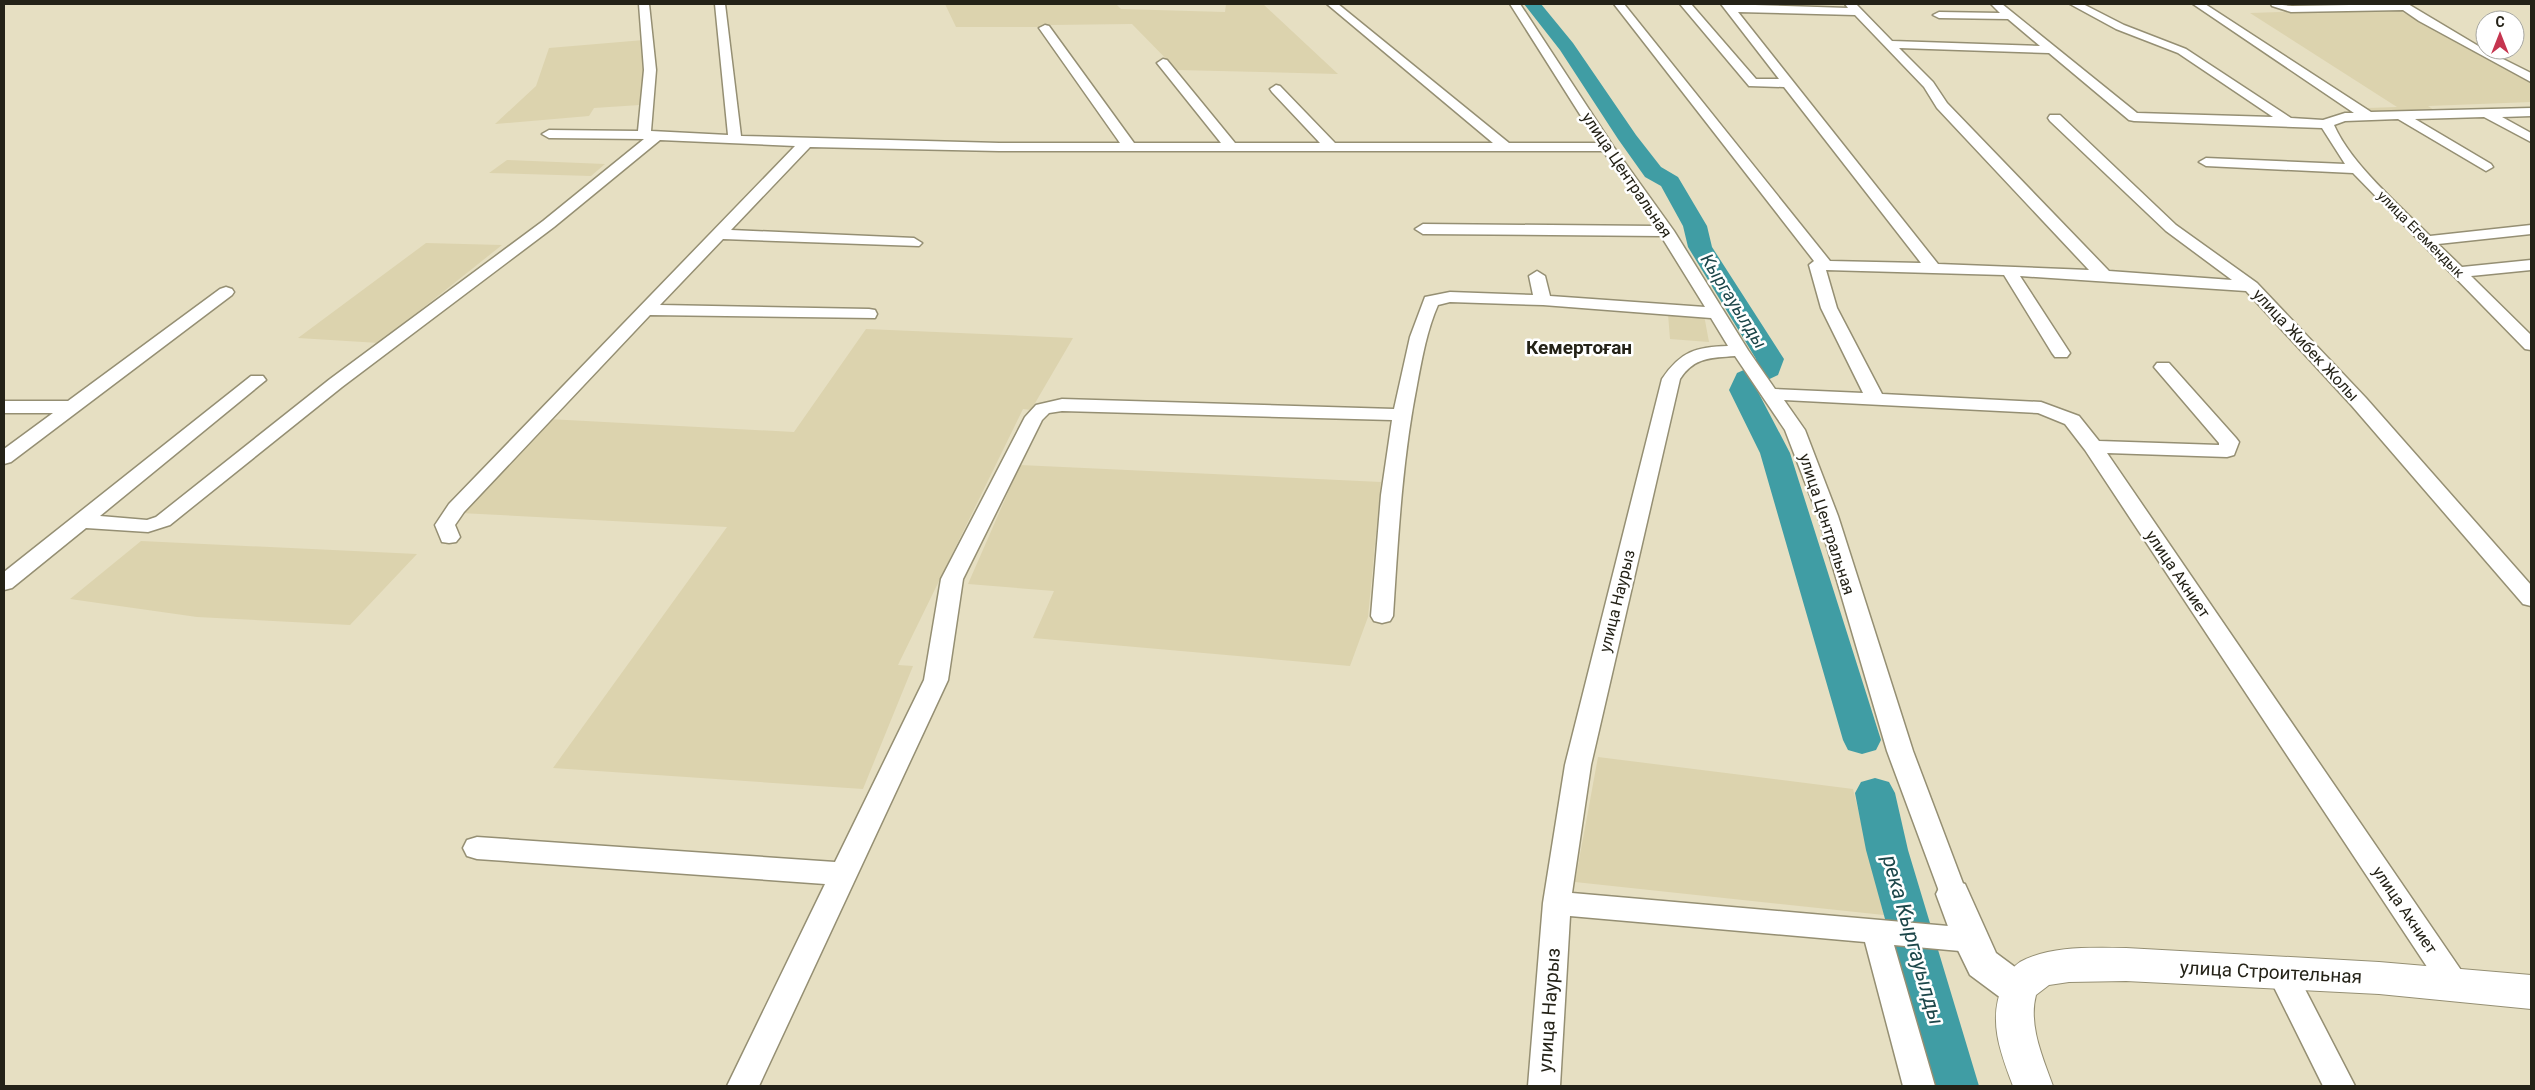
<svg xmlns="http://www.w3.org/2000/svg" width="2535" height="1090" viewBox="0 0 2535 1090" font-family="Roboto,sans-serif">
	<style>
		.built { fill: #dcd3ae }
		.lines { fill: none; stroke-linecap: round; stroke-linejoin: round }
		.river { fill: #409da4; fill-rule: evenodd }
		.minor-casing { stroke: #958f73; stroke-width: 3 }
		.tertiary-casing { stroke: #958f73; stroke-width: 3 }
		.secondary-casing { stroke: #958f73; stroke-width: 2 }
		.minor { fill: #fff; fill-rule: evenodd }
		.tertiary { fill: #fff; fill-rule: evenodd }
		.secondary { fill: #fff; fill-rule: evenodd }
		.labels { text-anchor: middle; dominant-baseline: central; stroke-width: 5; stroke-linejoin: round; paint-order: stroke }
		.far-street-label { font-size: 14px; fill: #242217; stroke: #fff }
		.street-label { font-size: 16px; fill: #242217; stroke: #fff }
		.water-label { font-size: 18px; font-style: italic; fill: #1c4649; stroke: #fff }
		.quarter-label { font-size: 19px; font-weight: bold; fill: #242217; stroke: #fff }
		.near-street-label { font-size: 19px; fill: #242217; stroke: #fff }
		.near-water-label { font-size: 21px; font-style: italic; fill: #1c4649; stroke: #fff }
	</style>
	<rect width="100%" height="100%" fill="#e6dfc2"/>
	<path class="built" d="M945 4H1116L1121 9 1225 12 1226 4H1263L1338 74 1177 70 1132 24 1050 25 1051 27H956Z
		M2395 8 2531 82V102L2428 106 2437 112 2375 113 2367 108 2397 107 2250 13Z
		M644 40V70L640 105 594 108 589 116 495 124 536 86 549 48Z
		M507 160 605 164 591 176 489 173Z
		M426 243 502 245 379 343 298 338Z
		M1668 314 1704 315 1709 342 1670 339Z
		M866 329 1073 338 1031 410 1023 409 898 665 913 666 863 789 553 768 727 527 460 513 548 419 794 432Z
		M1020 465 1381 482 1368 617 1350 666 1033 638 1054 591 968 584Z
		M141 541 417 554 350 625 197 617 70 599Z
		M1598 757 1853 789 1884 915 1575 882Z"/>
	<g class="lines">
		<path class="river" d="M1524 4H1541L1573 43 1636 135 1661 167 1678 177 1707 226 1712 247 1784 359 1778 375 1759 384 1757 390 1790 453 1881 740 1876 750 1862 754 1848 750 1843 740 1760 453 1729 390 1737 373 1755 365 1756 359 1688 247 1683 226 1661 186 1645 177 1618 139 1560 50Z
			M1875 778 1889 782 1895 793 1908 850 1979 1086H1931L1866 850 1855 793 1861 782Z"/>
		<g class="minor-casing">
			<path id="minor" d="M639 4H649L656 70 651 131 728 135 715 4H725L741 136 999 143H1120L1039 28 1045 25 1049 26 1134 143H1221L1157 63 1163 59 1167 60 1235 143H1320L1272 92 1270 89 1276 85 1280 86 1335 143H1493L1327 4H1338L1509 143H1598L1510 4H1520L1613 146 1674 231 1748 350 1775 389 1863 393 1821 308 1809 265 1814 261 1614 4H1624L1830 261 1921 263 1784 87 1749 86 1680 4H1691L1756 79H1779L1721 4 1848 8 1845 4H1856L1892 41 2040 46 2008 19 1939 18 1933 15 1939 12 2000 13 1991 4H2002L2137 113 2273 117 2178 53 2116 29 2070 4H2083L2124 25 2186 49 2291 118 2323 120 2345 113H2354L2193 4H2205L2371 112 2531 108V116L2502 117 2531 133V142L2484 117 2415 119 2491 164 2493 167 2486 171 2398 119 2345 121 2334 125C2351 164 2399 205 2430 236L2531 225V234L2438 244 2462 267 2531 260V270L2471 276 2531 335V350L2525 349 2353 173 2206 166 2199 162 2206 158 2345 164 2322 128 2134 121 2129 120 2049 53 1899 48 1933 82 1947 103 2109 271 2232 280 2166 231 2050 121 2048 118 2050 115H2060L2176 225 2257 283 2366 398 2531 585V606L2523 604 2352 406 2246 291 2020 276 2070 353 2067 357H2055L2052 353 2004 275 1826 270 1837 308 1882 394 2041 402 2079 416 2099 441 2219 445V443L2154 367 2157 363H2169L2236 438 2239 442 2234 455 2227 457 2107 453 2463 973 2468 982 2463 991 2453 995 2443 991 2085 450 2065 424 2038 413 1784 400 1805 430 1838 516 1913 751 1967 894 1963 902 1953 905 1943 902 1887 751 1818 516 1785 430 1735 356C1711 358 1694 357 1680 379L1591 765 1572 893 1971 928 1981 931 1985 940 1981 949 1971 952 1894 945 1935 1086H1903L1865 942 1570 916 1560 1086H1528L1543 903 1565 765 1662 379C1681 351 1696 347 1728 346L1711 318 1543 305 1450 302 1438 305C1427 330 1422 358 1417 385 1402 461 1398 539 1393 616L1390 621 1382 623 1374 621 1371 616 1381 495 1392 420 1062 411 1049 413 1042 420 963 579 948 680 759 1086H727L825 884 477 859 467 856 463 848 467 840 477 837 835 862 924 680 941 579 1025 417 1036 405 1062 399 1394 409 1410 337 1425 297 1450 292 1533 295 1529 276 1537 271 1545 276 1550 296 1705 307 1661 236 1423 234 1415 229 1423 224 1655 226 1603 151H999L810 147 731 230 914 238 922 243 919 246 723 239 660 305 869 309 875 310 877 314 875 318 650 315 464 512 455 525 460 537 456 542 449 543 442 542 435 525 449 504 795 146 660 140 554 227 342 387 170 525 148 532 86 528 12 588 4 590V572L251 376H263L266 380 100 516 147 520 156 517 330 379 543 221 644 139 549 138 542 134 549 130 638 131 644 70ZM1738 12 1855 15 1924 87 1937 108 2089 270 1938 264Z
				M2271 4 2292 6 2408 4 2485 50 2531 73V82L2419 21 2403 10 2291 12 2272 6Z
				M226 287 232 289 234 292 232 295 11 462 4 464V449L53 413H4V401H68L220 289Z
				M2282 960 2292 964 2355 1086H2323L2267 973 2272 964Z"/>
		</g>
		<g class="tertiary-casing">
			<path id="tertiary" d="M1953 880 1965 884 1996 953 2031 979 2036 990 2031 1001 2018 1006 2005 1001 1970 975 1953 940 1936 894 1941 884Z"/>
		</g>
		<g class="secondary-casing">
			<path id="secondary" d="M2126 948 2379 962 2531 975V1009L2379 994 2126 981 2069 982 2049 985 2036 995C2028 1025 2043 1058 2053 1086H2013C2000 1052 1987 1018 2004 983 2008 975 2012 967 2020 962 2051 945 2092 948 2126 948Z"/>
		</g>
		<use href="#minor" class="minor"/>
		<use href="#tertiary" class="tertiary"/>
		<use href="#secondary" class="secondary"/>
	</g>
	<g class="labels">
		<g class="far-street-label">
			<text transform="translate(2421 234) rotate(45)">улица Егемендык</text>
		</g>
		<g class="street-label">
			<text transform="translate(1627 175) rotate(56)">улица Центральная</text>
			<text transform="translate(2306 345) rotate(47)">улица Жибек Жолы</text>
			<text transform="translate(1827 524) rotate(72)">улица Центральная</text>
			<text transform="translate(2178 574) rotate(56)">улица Акниет</text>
			<text transform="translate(1617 601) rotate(-76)">улица Наурыз</text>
			<text transform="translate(2405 910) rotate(56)">улица Акниет</text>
		</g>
		<g class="water-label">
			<text transform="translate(1734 301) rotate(58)">Кыргауылды</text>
		</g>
		<g class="quarter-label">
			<text x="1579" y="347">Кемертоған</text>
		</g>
		<g class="near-street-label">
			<text transform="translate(2271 972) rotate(3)">улица Строительная</text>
			<text transform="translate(1549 1010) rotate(-86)">улица Наурыз</text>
		</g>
		<g class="near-water-label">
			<text transform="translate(1913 940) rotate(74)">река Кыргауылды</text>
		</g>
	</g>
	<rect width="2535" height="1090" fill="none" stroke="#242217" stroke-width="10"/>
	<g transform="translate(2500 35)"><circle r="24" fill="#ffffff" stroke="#a7a7a2"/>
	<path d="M0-4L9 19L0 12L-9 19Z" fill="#c5354f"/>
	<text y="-8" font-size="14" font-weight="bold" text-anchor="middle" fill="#242217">С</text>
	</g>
</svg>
